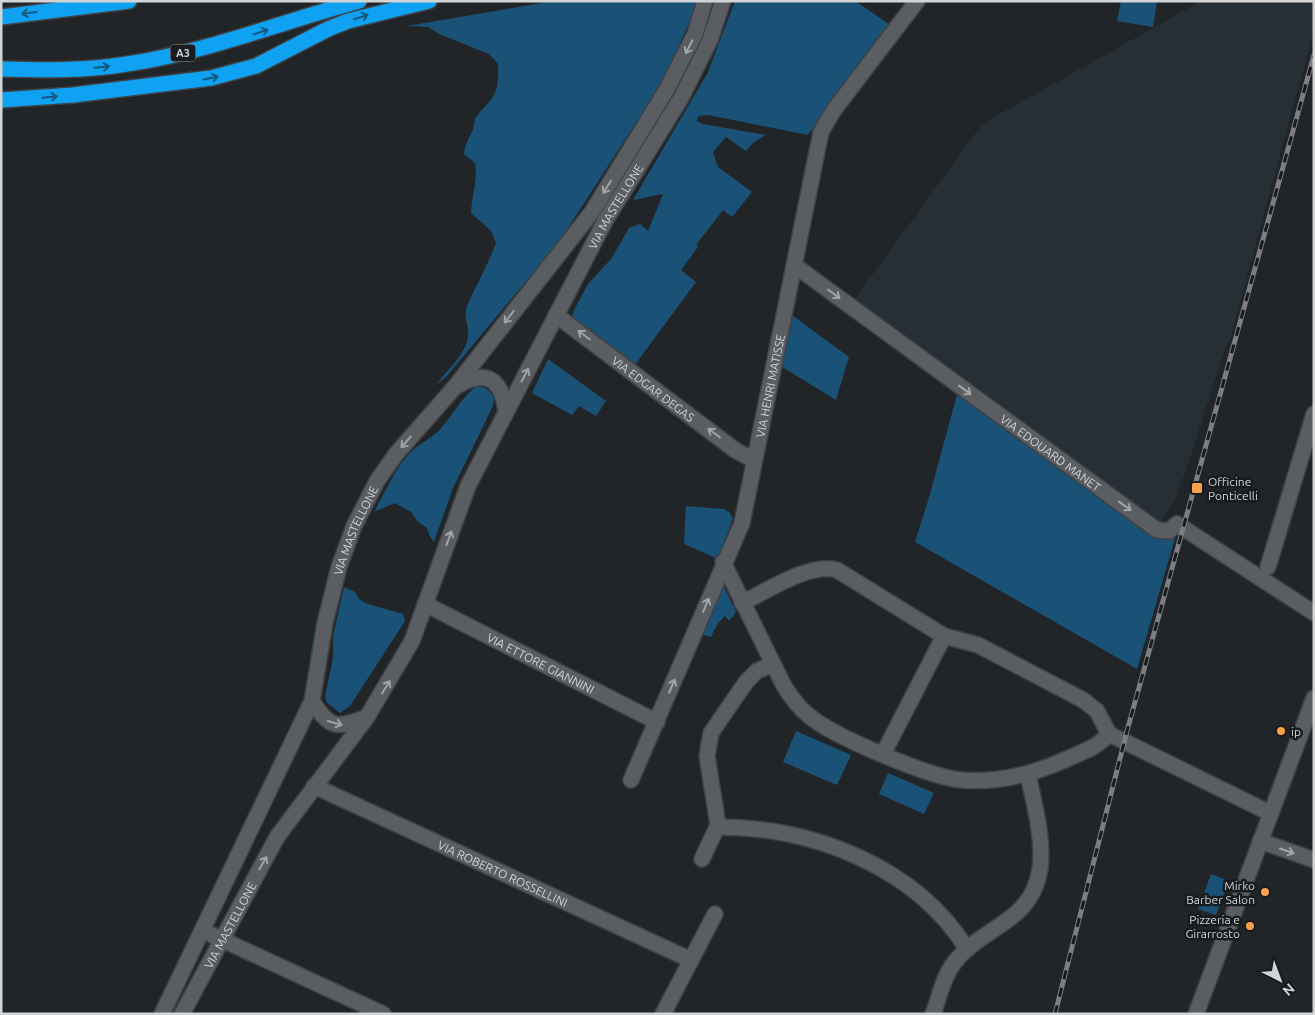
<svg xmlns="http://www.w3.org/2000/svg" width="1315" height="1015" viewBox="0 0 1315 1015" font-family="Ubuntu,sans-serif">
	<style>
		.built { fill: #262f36 }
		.green { fill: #1a5176 }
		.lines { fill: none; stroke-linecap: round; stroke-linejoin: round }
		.minor-casing { stroke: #3f4144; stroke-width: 18 }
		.highway-casing { stroke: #3f4144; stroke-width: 18 }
		.minor { stroke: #5a5d61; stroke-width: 15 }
		.highway { stroke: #0fa2f3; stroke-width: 15 }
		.rail-casing { stroke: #7c7e81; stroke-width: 5 }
		.rail { stroke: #181c1e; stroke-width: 3; stroke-dasharray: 9; stroke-linecap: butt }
		.oneway { stroke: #14587e }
		.oneway2 { stroke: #a2a4a7 }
		.poi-dot { fill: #f8a14a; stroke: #181c1e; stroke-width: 2 }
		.labels { text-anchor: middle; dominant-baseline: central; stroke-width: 5; stroke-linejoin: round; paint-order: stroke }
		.shield { fill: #181c1e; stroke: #9a9d9f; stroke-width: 1 }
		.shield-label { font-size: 11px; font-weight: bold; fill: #d2d4d6 }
		.street-label { font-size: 12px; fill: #d2d4d6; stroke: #181c1e }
		.poi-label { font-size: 12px; fill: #d2d4d6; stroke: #181c1e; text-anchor: start }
	</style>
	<rect width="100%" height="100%" fill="#222528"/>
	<path class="built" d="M1201 1H1314V30L1229 343H1227L1183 479H1181L1177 495 1160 524 852 303 982 124Z"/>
	<path class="green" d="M554 1H699L663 81 559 242 446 377 437 384C447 370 467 353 468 336 469 325 463 318 467 306 476 285 488 265 496 243L491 231 471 213C472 195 478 180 475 163L464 154C466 138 474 135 475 118 494 95 499 97 498 64L489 54 439 34 428 27 407 26Z
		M735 1H855L892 26 808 135 708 115 698 116 697 121 703 124 766 135 754 142 746 151 726 137 713 152 718 167 752 192 732 217 723 210 696 245 698 247 681 270 696 282 634 366 577 322 572 317 574 310 588 284 611 259 629 228 640 224 648 231 663 194 633 200 707 74Z
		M1121 1H1157L1153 27 1117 21Z
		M789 313 849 357 836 400 779 365Z
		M548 359 606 401 596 416 579 406 572 415 532 393Z
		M477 386C486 387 489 390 494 397L493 406 453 488 434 542 429 535 427 528 418 522 411 512 395 503 374 512C386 491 396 465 414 449 423 441 433 438 442 427 454 413 462 397 477 386Z
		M958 391 1167 539 1176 535 1137 669 915 542 930 494Z
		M686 506 724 509 729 512 733 518 718 559 684 544Z
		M722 582 736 612 729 621 725 616 718 623 711 637 700 634Z
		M344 587 355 592 359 599 365 603 403 614 405 621 350 706 340 713 327 703 325 697 333 658V636Z
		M796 731 851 755 837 785 783 762Z
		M888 773 934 793 924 814 879 794Z
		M1211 874 1229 881 1216 915 1198 909Z"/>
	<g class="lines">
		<g class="minor-casing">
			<g id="minor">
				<path id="s1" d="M794 265 1157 530 1169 531 1177 524 1314 613"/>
				<path id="s2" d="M556 315 735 450 754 460"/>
				<path d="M457 386C487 368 502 380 506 412"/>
				<path d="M723 562 784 686C791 697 798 707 808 715 832 736 929 777 961 780 998 783 1034 774 1067 759 1082 752 1098 747 1109 734"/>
				<path d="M1268 567 1314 414"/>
				<path d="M742 603C767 591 810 562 837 570L944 636 978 645 1083 700 1097 711 1109 734 1270 813"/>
				<path id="s3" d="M425 604 657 722"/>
				<path d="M312 701C330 729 337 729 367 717"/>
				<path d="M883 754 944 636"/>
				<path id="s4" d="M631 780 742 523 821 132 834 110 917 1"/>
				<path id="s5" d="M314 786 691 960"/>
				<path d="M717 827C812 827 915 866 967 949"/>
				<path d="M1260 841 1314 860"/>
				<path d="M702 859 718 825 707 756 711 733 746 682 757 671 773 664"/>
				<path d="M212 935 383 1014"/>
				<path id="s6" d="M162 1014 312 701 325 623 339 567 354 526 377 481 396 454 454 388 592 212 667 89 695 34 705 1"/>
				<path id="s7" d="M182 1014 277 837 367 717 412 641 468 486 605 221 681 98 710 40 723 1"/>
				<path d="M663 1014 715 914"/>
				<path d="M933 1014C940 995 944 973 958 958 987 925 1032 921 1040 869 1044 838 1034 804 1028 774"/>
				<path d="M1196 1014 1314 698"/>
			</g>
		</g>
		<g class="highway-casing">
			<path id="highway" d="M1 17 129 1
				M1 69C43 70 86 71 127 64 207 52 281 22 359 1
				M1 100 73 95 211 78 256 66 328 29 348 21 429 1"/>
		</g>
		<use href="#minor" class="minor"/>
		<use href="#highway" class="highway"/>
		<g class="rail-casing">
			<path id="rail" d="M1055 1014 1127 731 1314 55"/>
		</g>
		<use href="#rail" class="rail"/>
	</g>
	<defs><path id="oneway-shaft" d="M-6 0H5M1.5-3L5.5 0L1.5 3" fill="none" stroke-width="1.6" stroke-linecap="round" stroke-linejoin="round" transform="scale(1.25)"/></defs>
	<g class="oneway">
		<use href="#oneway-shaft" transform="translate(29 13) rotate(172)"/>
		<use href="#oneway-shaft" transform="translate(361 17) rotate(-17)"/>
		<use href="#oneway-shaft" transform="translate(261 32) rotate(-18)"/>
		<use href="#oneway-shaft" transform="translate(102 67) rotate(-5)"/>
		<use href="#oneway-shaft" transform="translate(211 78) rotate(-11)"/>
		<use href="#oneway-shaft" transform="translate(50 97) rotate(-6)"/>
	</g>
	<g class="oneway2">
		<use href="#oneway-shaft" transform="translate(689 47) rotate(117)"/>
		<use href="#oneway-shaft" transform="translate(607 187) rotate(122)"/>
		<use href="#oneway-shaft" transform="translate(834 294) rotate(37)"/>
		<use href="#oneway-shaft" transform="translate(509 317) rotate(128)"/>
		<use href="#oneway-shaft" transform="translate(584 335) rotate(-143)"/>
		<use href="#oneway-shaft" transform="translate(525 375) rotate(-62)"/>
		<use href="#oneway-shaft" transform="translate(965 390) rotate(36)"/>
		<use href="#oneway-shaft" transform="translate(714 433) rotate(-143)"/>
		<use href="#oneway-shaft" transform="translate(406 442) rotate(131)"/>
		<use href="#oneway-shaft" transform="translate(1125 506) rotate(36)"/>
		<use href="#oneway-shaft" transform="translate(449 538) rotate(-70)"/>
		<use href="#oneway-shaft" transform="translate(706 605) rotate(-67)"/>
		<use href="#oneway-shaft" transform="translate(672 686) rotate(-67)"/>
		<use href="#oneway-shaft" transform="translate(386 687) rotate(-59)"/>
		<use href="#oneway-shaft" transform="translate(335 723) rotate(16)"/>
		<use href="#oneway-shaft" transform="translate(1287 851) rotate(19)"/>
		<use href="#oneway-shaft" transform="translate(263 863) rotate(-60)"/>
	</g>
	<g class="poi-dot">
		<rect x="1191" y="482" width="12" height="12" rx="2.5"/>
		<circle cx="1281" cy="731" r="5"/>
		<circle cx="1265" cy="892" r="5"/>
		<circle cx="1250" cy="926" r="5"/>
	</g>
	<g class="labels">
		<rect class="shield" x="170.5" y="44.5" width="25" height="17" rx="4"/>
		<g class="shield-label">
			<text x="183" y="53">A3</text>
		</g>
		<g class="street-label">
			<text stroke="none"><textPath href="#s7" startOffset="920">VIA MASTELLONE</textPath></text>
			<text stroke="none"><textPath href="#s4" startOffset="420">VIA HENRI MATISSE</textPath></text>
			<text stroke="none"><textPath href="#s2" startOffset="122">VIA EDGAR DEGAS</textPath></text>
			<text stroke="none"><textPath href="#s1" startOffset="318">VIA EDOUARD MANET</textPath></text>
			<text stroke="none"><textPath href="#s6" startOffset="524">VIA MASTELLONE</textPath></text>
			<text stroke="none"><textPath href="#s3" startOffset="130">VIA ETTORE GIANNINI</textPath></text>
			<text stroke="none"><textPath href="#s5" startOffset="208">VIA ROBERTO ROSSELLINI</textPath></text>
			<text stroke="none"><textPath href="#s7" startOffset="101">VIA MASTELLONE</textPath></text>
		</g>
		<g class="poi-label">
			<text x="1208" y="481">Officine<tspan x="1208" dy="14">Ponticelli</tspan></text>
			<text x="1291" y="731">ip</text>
			<text x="1255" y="885" text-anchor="end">Mirko<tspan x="1255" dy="14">Barber Salon</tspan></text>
			<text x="1240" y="919" text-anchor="end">Pizzeria e<tspan x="1240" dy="14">Girarrosto</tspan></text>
		</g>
	</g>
	<rect width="1315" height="1015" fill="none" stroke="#d2d4d6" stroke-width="5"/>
	<g transform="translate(1280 980) rotate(138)" stroke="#181c1e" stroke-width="4" paint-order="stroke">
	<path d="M0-4L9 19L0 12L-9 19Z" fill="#d2d4d6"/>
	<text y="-8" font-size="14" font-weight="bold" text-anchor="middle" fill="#d2d4d6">N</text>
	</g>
</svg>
